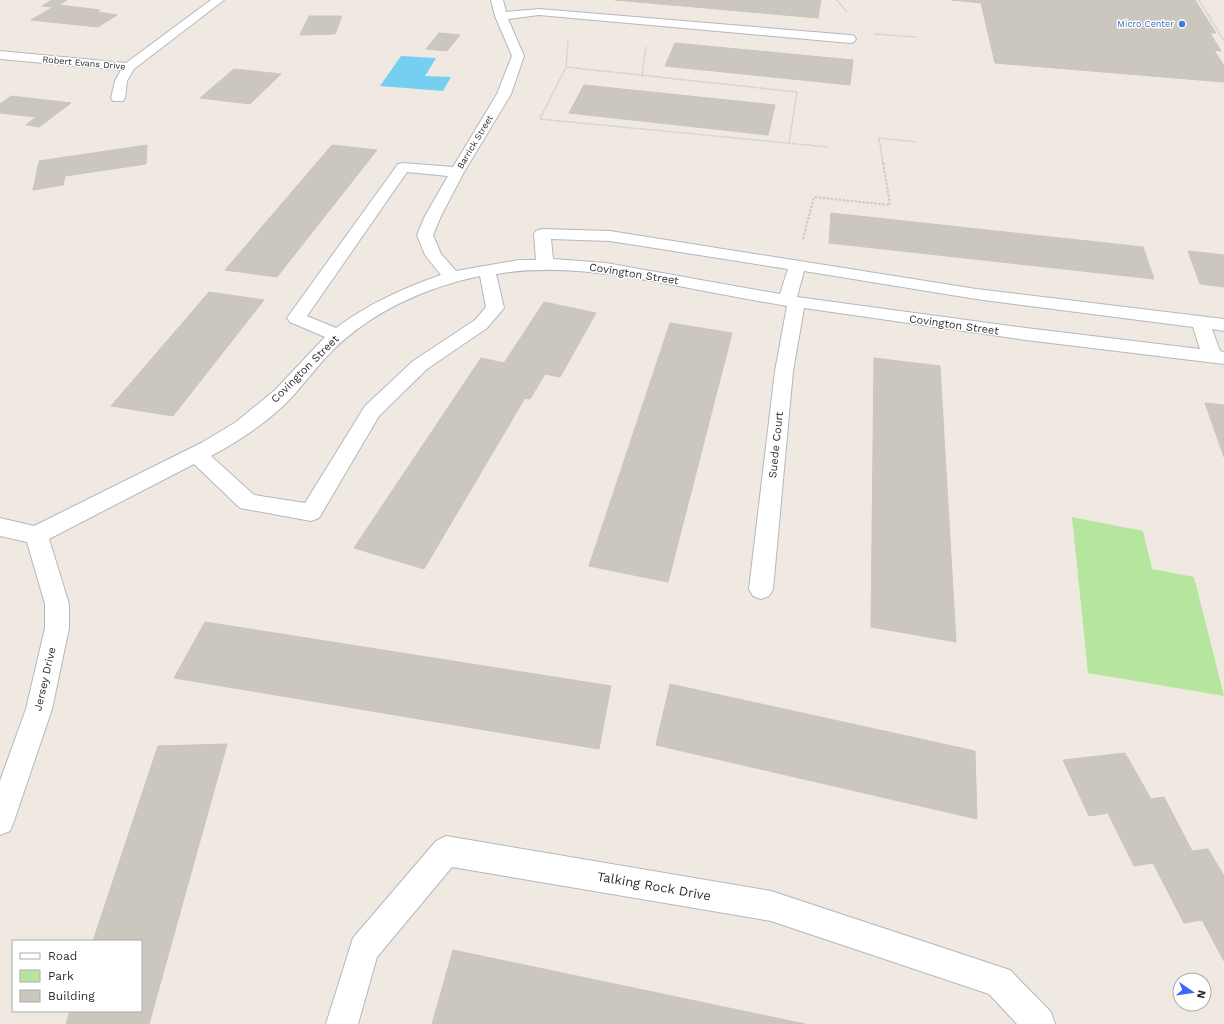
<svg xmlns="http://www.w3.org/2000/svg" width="1224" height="1024" viewBox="0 0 1224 1024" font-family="'Work Sans',sans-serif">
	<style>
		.green { fill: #b6e59e }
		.water { fill: #75cff0 }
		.building { fill: #cbc7bf; stroke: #cbc5ba }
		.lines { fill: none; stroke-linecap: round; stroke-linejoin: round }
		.minor-casing { stroke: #b4b7c1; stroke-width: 2 }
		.path-far1 { stroke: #c9c9c9; stroke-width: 1.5; stroke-dasharray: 1.5 1; stroke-linecap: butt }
		.path { stroke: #c9c9c9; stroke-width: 2; stroke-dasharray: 2.5 1.5; stroke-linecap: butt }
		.minor { fill: #fff; fill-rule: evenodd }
		.shop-dot { fill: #3f7fe0; stroke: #fff; stroke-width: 1.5 }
		.labels { text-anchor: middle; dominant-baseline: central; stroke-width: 3; stroke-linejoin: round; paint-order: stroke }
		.far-shop-label { font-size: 9px; fill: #366cbe; stroke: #fff; text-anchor: end }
		.far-street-label { font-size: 9px; fill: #2e2e2e; stroke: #fff }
		.street-label { font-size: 11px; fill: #2e2e2e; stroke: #fff }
		.near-street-label { font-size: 13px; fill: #2e2e2e; stroke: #fff }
	</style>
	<rect width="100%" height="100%" fill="#efe9e1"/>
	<path class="green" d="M1072 517 1143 531 1152 569 1194 577 1224 696 1088 673Z"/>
	<path class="water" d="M401 56 436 58 425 76 451 77 443 91 380 86Z"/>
	<path class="building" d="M52 0H67L59 5 100 10 96 12 117 15 98 27 31 20 53 7 42 6Z
		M615 0H821L818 18Z
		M952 0H1195L1216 33H1210L1221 51 1214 50 1224 66V82L995 63 981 3Z
		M309 16H342L335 34 300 35Z
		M439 33 460 35 447 51 426 49Z
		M675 43 853 60 850 85 665 66Z
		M234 69 281 74 250 104 200 98Z
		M584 85 775 105 768 135 569 113Z
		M11 96 71 103 39 127 26 125 36 117 0 113V104Z
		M147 145 146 164 65 176 63 185 33 190 39 161Z
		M332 145 377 150 277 277 225 270Z
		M831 213 1143 247 1154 279 829 243Z
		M1188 251 1224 255V287L1200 284Z
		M209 292 264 300 173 416 111 406Z
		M544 302 596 313 560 377 545 374 530 399 525 398 424 569 354 548 481 358 504 363Z
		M670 323 732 333 668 582 589 566Z
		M874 358 940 366 956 642 871 627Z
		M1205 403 1224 405V457Z
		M205 622 611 686 599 749 174 678Z
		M670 684 975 751 977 819 656 745Z
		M227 744 149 1024H66L70 1011H141V941H93L158 746Z
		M1125 753 1151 799 1164 797 1192 851 1208 849 1224 876V961L1202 920 1184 923 1153 863 1134 866 1108 813 1089 816 1063 760Z
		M453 950 805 1024H432Z"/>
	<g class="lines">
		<g class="minor-casing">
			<path id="minor" d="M211 0H224L134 69 127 81 125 98 123 101H113L111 98 115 81 121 70 0 59V51L126 63Z
				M491 0H503L506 12 539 9 850 35 854 36 856 39 854 42 850 43 539 15 508 19 524 56 511 94 464 172 441 216 433 235 441 254 456 271 519 260H536L534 234 536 231 542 229 610 231 976 289 1224 319V331L1212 329 1220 351 1224 352V364L1026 340 804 308 793 371 773 589 769 596 761 599 753 596 749 589 775 371 787 306C747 299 708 292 669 284 611 274 555 264 496 274L504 308 487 328 427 369 379 416 319 518 311 521 240 508 194 464 49 539 69 604V628L52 709 14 821 10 831 0 835V781L26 709 45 628V604L27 542 0 536V518L34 526 201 443 236 422 275 390 325 337 290 322 287 318 398 164 403 163 453 167 497 94 512 56 495 16ZM407 172 448 176 425 216 417 235 425 255 441 275C403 288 368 304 336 328L307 316ZM551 239 610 241 788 269 780 294 606 263 553 259ZM804 271 976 299 1193 327 1200 349 1026 328 797 297ZM480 276 486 307 475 320 413 361 365 406 305 503 254 495 211 456C239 441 268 422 290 399 305 383 317 366 332 351 371 312 426 287 480 276Z
				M446 836 771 891 1010 970 1051 1012 1055 1024H1017L989 994 771 921 452 867 377 957 358 1024H326L353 938 436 841Z"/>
		</g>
		<path class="path-far1" d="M837 0 847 12
			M1199 0 1224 41
			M874 34 917 37
			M568 41 566 67 540 119 828 147
			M566 67 797 92 789 143
			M642 76 646 46
			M883 163 879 138 916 142"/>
		<path class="path" d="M803 239 814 197 890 205 883 162"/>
		<use href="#minor" class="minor"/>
	</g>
	<circle class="shop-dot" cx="1182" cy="24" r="4"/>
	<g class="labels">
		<g class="far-shop-label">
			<text x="1174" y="24">Micro Center</text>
		</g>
		<g class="far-street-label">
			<text transform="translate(84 63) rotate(5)">Robert Evans Drive</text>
			<text transform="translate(475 142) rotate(-59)">Barrick Street</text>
		</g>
		<g class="street-label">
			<text transform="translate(634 274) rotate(9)">Covington Street</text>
			<text transform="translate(954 325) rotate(8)">Covington Street</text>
			<text transform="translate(305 369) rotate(-45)">Covington Street</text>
			<text transform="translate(776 445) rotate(-84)">Suede Court</text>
			<text transform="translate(45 679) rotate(-77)">Jersey Drive</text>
		</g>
		<g class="near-street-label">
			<text transform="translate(654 886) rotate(10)">Talking Rock Drive</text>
		</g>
	</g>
	<rect x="12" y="940" width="130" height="72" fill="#ffffff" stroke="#ababab"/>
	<rect x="20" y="953" width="20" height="6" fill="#ffffff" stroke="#ababab"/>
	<text x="48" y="960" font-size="12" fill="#2e2e2e">Road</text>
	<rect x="20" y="970" width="20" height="12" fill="#b6e59e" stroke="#ababab"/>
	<text x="48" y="980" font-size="12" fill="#2e2e2e">Park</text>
	<rect x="20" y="990" width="20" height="12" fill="#cbc7bf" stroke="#ababab"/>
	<text x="48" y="1000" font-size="12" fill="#2e2e2e">Building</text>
	<g transform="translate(1192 992) rotate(103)"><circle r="19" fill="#ffffff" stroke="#ababab"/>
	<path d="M0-3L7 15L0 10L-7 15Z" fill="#4264fb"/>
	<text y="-6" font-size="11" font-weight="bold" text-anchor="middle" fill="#2e2e2e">N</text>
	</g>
</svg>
